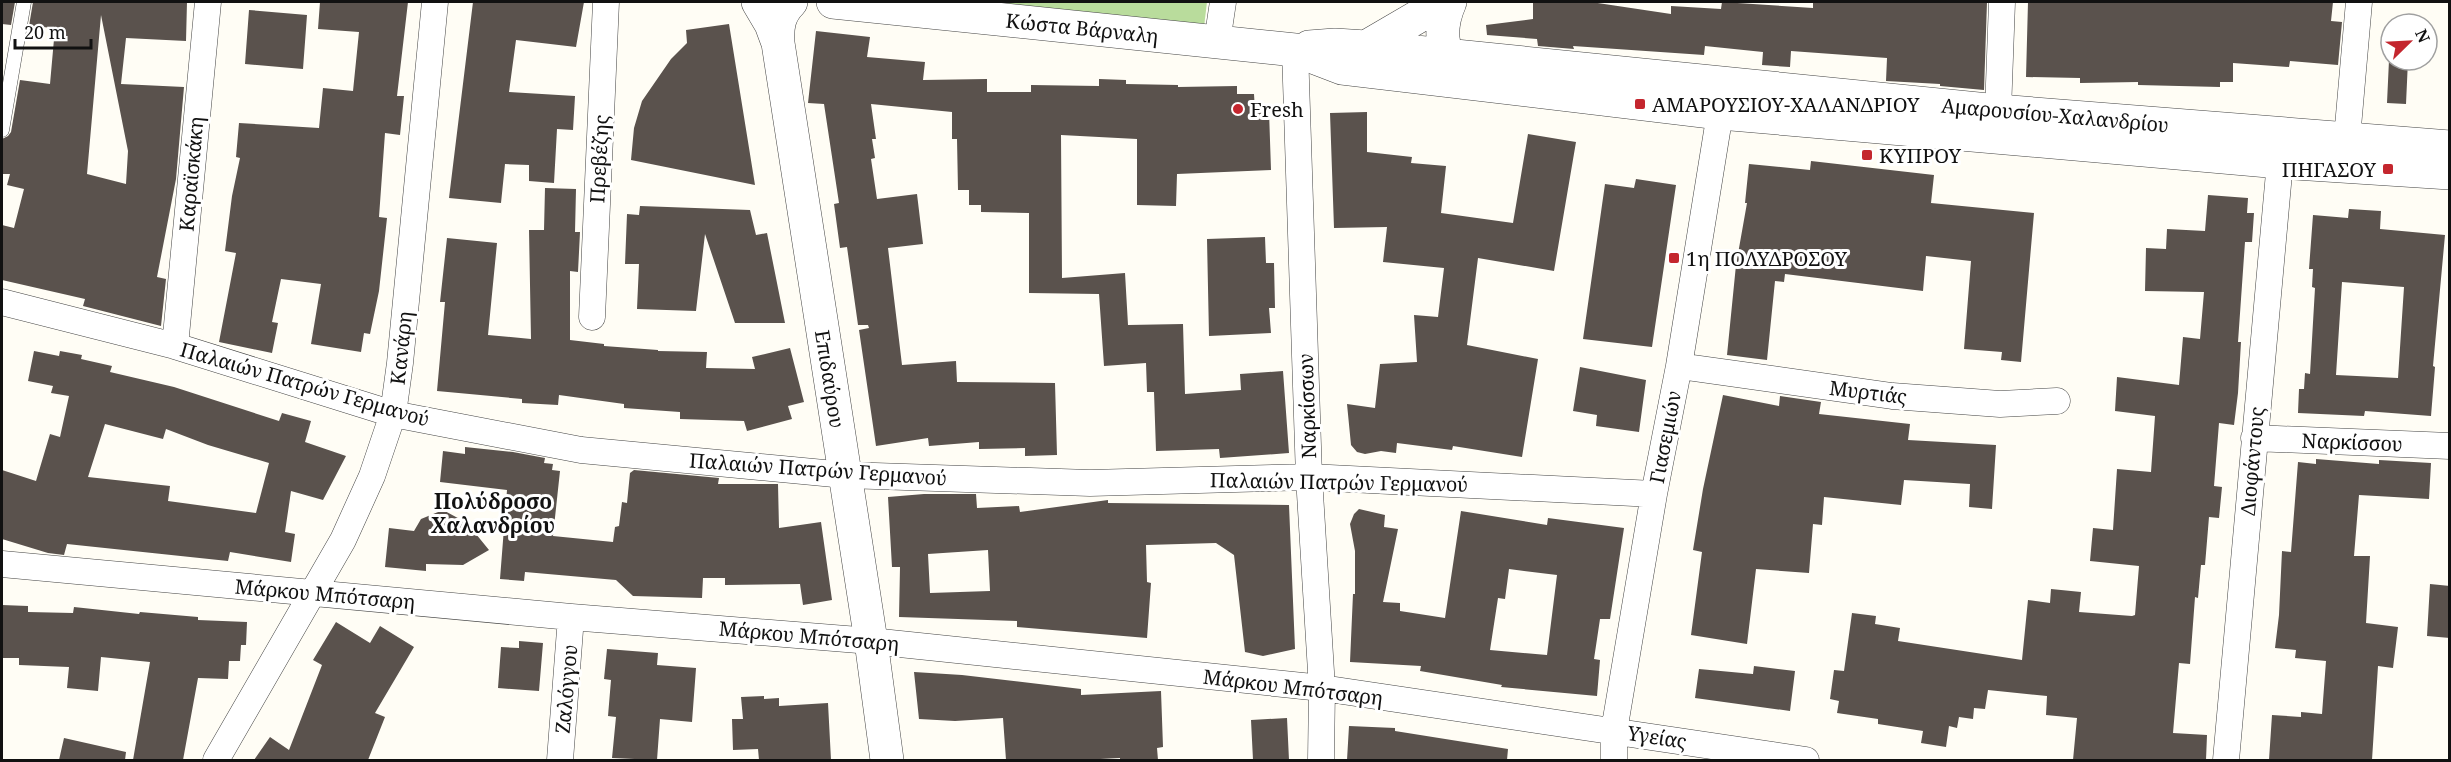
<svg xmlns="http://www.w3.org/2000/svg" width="2451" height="762" viewBox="0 0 2451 762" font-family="'Noto Serif',serif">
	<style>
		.forest { fill: #b9dc9c }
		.building { fill: #5a524d; fill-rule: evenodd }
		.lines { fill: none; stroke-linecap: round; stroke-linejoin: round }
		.service-casing { stroke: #444; stroke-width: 15 }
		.minor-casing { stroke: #444; stroke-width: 27 }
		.tertiary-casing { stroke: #444; stroke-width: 34 }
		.service { stroke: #fff; stroke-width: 14 }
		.minor { stroke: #fff; stroke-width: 26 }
		.tertiary { stroke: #fff; stroke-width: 33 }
		.poi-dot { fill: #c4262e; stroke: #fff; stroke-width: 2 }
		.labels { text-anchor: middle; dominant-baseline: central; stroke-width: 6; stroke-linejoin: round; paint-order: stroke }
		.street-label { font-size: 20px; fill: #111; stroke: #fff }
		.poi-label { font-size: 20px; fill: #111; stroke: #fff; text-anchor: start }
		.neighbourhood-label { font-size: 21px; font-weight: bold; fill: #111; stroke: #fff }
	</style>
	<rect width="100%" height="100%" fill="#fffdf5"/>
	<path class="forest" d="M939 2H1207L1204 27Z"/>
	<path class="building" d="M2 2H15L11 25 2 24Z
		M33 2H187L186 41 126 38 121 84 184 87 176 179 157 277 166 279 161 326 83 306 85 299 2 280V225L14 228 24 189 7 185 10 174H2V139L8 136 11 132 20 80 50 84 55 28 29 26ZM101 15 128 151 126 184 87 174Z
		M320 2H408L397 96H404L400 135 385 133 379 217 387 218 379 291 370 334 364 333 361 352 311 344 321 284 281 279 272 322 278 323 272 353 219 342 236 253 225 251 232 196 240 158 236 157 239 123 319 128 323 88 353 91 359 32 318 29Z
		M473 2H584L576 47 516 40 509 92 575 96 573 130 557 129 554 183 529 181V165L505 164 501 203 449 198Z
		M1533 2H1591L1671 14V6L1721 9 1722 2 1813 8V2H1987L1984 90 1940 86V84L1886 81 1887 58 1791 51 1790 67 1762 65 1763 52 1705 46 1704 55 1573 46 1574 49 1538 46 1537 39 1487 35 1486 25 1533 19Z
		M2028 2H2333L2331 21 2342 22 2338 65 2290 61 2289 67 2233 63V82H2220V87L2138 85V82L2080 83V78L2026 77Z
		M249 10 307 15 303 69 245 64Z
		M729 24 755 185 631 160 634 128 642 101 671 59 687 43 686 30Z
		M816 31 870 37 867 57 925 62 923 80 987 79V92H1031V85L1099 86V79L1126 80V84L1178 85V87L1237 86V94H1254L1255 111H1269L1271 170 1177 174 1176 206 1137 205V139L1061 135 1062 278 1125 273 1128 325 1183 324 1185 394 1241 390 1240 374 1283 371 1289 453 1220 458 1219 449 1156 451 1154 392H1147L1146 363 1104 366 1099 294 1029 293V213L981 212V205H969V190H958L957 139H952V112L871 104 876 139H872L875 158 871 159 877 199 917 194 923 244 888 248 902 365 956 361 957 382 1055 383 1057 455 1025 456V448L979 449V442L929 446 928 438 876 446 859 330 869 328 868 325H858L847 247 840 248 834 204 839 203 824 104 808 103Z
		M2389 60H2408L2406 104 2387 103Z
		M1367 112V152L1412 157 1411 163 1446 166 1441 213 1513 223 1528 134 1576 142 1554 271 1478 258 1467 345 1538 359 1522 457 1453 446 1452 450 1397 443 1396 453 1381 451 1365 454 1357 452 1351 445 1347 404 1375 408 1380 364 1417 362 1414 315 1438 317 1444 268 1383 262 1387 227 1334 228 1330 113Z
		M1811 161 1934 175 1931 203 2034 213 2021 362 2001 360 2002 352 1964 349 1971 261 1926 256 1923 291 1785 274 1784 282 1775 281 1767 360 1727 355 1736 265 1747 203H1745L1749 164 1810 170Z
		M1636 179 1676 185 1652 347 1583 339 1605 184 1634 188Z
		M545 188 576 189 575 232H580L578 272 570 271V340L604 344V346L658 350V351L707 352 706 368 755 369 752 357 790 348 804 402 788 406 792 419 747 431 744 421 680 419V412L624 408V404L559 395 558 405 522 403V399L437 391 445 302H440L447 238 497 243 488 335 531 339 529 230H544Z
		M2208 195 2248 198 2247 213H2254L2252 242H2245L2238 342H2241L2238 393 2234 425 2219 423 2214 486 2222 487 2219 518 2209 517 2205 565H2201L2198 598 2195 597 2190 664 2179 663 2173 733 2207 735 2206 760H2073L2077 718 2046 715 2047 696 1988 690 1985 709 1974 708 1973 719 1959 717 1957 728 1949 726 1946 747 1921 743 1923 731 1878 724V719L1837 713 1839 701 1830 699 1834 670 1844 671 1852 613 1876 616 1875 624 1900 628 1898 641 2022 660 2028 600 2050 603 2051 589 2081 592 2079 612 2132 616 2135 615 2139 566 2090 561 2093 528 2113 530 2117 469 2151 472 2155 416 2115 411 2117 377 2179 385 2183 337 2200 339 2204 292 2145 291 2146 248 2166 249 2167 229 2205 231Z
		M640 206 750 210 756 235 767 233 785 323H735L705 234 696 311 637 309 639 264H625L627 214 639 215Z
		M2349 209 2381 211 2380 229 2445 235 2433 366 2435 367 2431 416 2365 411 2364 416 2298 413 2299 389H2304L2305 373 2310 374 2315 288 2312 287 2313 269H2309L2313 215 2348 218ZM2342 282 2404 287 2398 378 2336 375Z
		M1265 237 1266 263H1274L1275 308H1269L1271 333 1209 336 1207 239Z
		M34 351 59 356 60 351 82 355 81 359 112 366 110 372 174 387 279 421 282 413 311 421 305 442 346 456 323 500 291 491 285 532 295 534 291 562 230 552 228 561 67 544 64 555 48 553 2 539V470L36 481 50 434 60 437 69 396 51 393 53 386 28 381ZM105 424 163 439 166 429 208 445 269 463 256 513 168 501 170 486 88 477Z
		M1580 367 1646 380 1639 432 1596 426 1597 415 1573 411Z
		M1723 395 1779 406 1780 396 1821 402 1819 414 1910 424 1908 440 1996 445 1992 509 1969 507 1970 484 1904 480 1901 505 1824 497 1822 525 1813 524 1809 573 1756 569 1747 644 1691 635 1702 552 1693 550 1703 489Z
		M465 447 513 452 545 458 544 463 553 464 552 470 560 471 553 536 613 542 615 527 619 526 622 502 627 503 630 473 634 470 719 478 718 484H778L779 528 821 522 832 600 803 605 800 584 725 585V578H703L702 598 633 596 616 580 525 572 524 581 500 579 507 490 440 482 443 451 465 454Z
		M2316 459 2379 464V460L2431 463 2429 499 2359 495 2354 556H2370L2366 623 2398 627 2393 668 2378 666 2372 760H2269L2272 715 2301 717V712L2322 714 2326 661 2295 658 2296 650 2275 648 2279 615 2282 551 2291 552 2298 462 2316 464Z
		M924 494H976L977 508 1019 506 1020 512 1108 500V503L1289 505 1295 649 1263 656 1245 652 1234 555 1216 543 1146 545 1147 582 1151 583 1147 638 1017 627V621L899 617 900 567H892L888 497ZM988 550 990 591 930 593 928 554Z
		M1359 509 1385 515 1384 527 1398 529 1383 602 1400 603V611L1445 618 1461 511 1547 525 1548 518 1624 528 1610 619H1600L1594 659 1600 660 1597 696 1501 687 1502 685 1420 671 1421 666 1350 662 1353 594H1355V551L1350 524 1354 514ZM1509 569 1557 575 1547 655 1490 650 1498 598 1505 599Z
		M443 510 467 523 489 550 463 565 426 564V571L385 567 389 528 414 531 421 519Z
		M2430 584 2450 586V638L2427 636Z
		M2 605 28 606V612L73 613 74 607 139 614 140 612 198 617V620L247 622 246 645H241L240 661H229L228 679 198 678 183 760H133L150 662 101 657 98 691 67 688 69 667 19 665V658H2Z
		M336 622 370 643 380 626 414 647 375 713 385 717 368 760H254L270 737 289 750 322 665 313 660Z
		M519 641 543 643 539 691 498 688 501 647 519 648Z
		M607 649 658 653 657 665 696 668 692 722 660 719 657 760 612 758 616 717 608 716 611 680 604 679Z
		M1754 666 1795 671 1790 711 1695 698 1699 669 1753 674Z
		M914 672 962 675 1081 689V695L1161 691 1163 747 1157 748 1158 760H1120V758L1081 760H1006L1003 718 955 721 919 719Z
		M764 696V699L779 698V706L828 703 831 760H759L758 749 733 750 732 719H743L741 697Z
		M1287 718 1289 760H1253L1251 720Z
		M1349 726 1395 728V731L1508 749 1507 760H1347Z
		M64 738 126 752 125 760H59Z"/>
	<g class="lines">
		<g class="service-casing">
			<path id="service" d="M2 130 24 2"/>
		</g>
		<g class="minor-casing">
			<path id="minor" d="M1217 42 1223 2
				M1295 50 1309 477 1322 688 1321 760
				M1998 111 2002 2
				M2347 138 2359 2
				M2 302 175 346 393 414 581 450 845 475 1090 483 1309 477 1654 494
				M592 317 606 2
				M175 346 208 2
				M1679 366 1892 396 2000 404 2057 401
				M2254 438 2450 446
				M2 564 571 617 871 641 1322 688 1806 760
				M216 760 343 540 372 476 393 414 400 363 435 2
				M560 760 571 617
				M1614 760V731L1654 494 1679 366 1720 113
				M2226 760 2280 162"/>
		</g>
		<g class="tertiary-casing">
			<path id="tertiary" d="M758 2 771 24 778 43 871 641 887 760
				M833 2 1295 50 1342 68 1720 113 2280 162 2450 173
				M1450 2C1439 27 1440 50 1457 73
				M778 43C777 26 779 14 791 2
				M1309 47 1335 45 1366 47 1998 111 2450 147
				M1366 47 1443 2"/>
		</g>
		<use href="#service" class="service"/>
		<use href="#minor" class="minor"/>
		<use href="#tertiary" class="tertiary"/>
	</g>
	<g class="poi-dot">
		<rect x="1634" y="98" width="12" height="12" rx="3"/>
		<circle cx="1238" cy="109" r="6"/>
		<rect x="1861" y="149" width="12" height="12" rx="3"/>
		<rect x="2382" y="163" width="12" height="12" rx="3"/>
		<rect x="1668" y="252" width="12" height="12" rx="3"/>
	</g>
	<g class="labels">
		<g class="street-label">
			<text transform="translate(1082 28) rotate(6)">Κώστα Βάρναλη</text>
			<text transform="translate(2055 115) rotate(5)">Αμαρουσίου-Χαλανδρίου</text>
			<text transform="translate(599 159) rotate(-87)">Πρεβέζης</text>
			<text transform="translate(191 174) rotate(-85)">Καραϊσκάκη</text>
			<text transform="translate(401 348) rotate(-84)">Κανάρη</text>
			<text transform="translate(830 379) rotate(81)">Επιδαύρου</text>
			<text transform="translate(305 384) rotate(16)">Παλαιών Πατρών Γερμανού</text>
			<text transform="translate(1868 392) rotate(7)">Μυρτιάς</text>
			<text transform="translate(1307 406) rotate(-92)">Ναρκίσσων</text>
			<text transform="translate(1665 437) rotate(-79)">Γιασεμιών</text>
			<text transform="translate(2352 442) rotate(2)">Ναρκίσσου</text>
			<text transform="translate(2252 461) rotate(-85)">Διοφάντους</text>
			<text transform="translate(818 469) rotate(4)">Παλαιών Πατρών Γερμανού</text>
			<text transform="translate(1339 482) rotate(1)">Παλαιών Πατρών Γερμανού</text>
			<text transform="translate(325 594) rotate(5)">Μάρκου Μπότσαρη</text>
			<text transform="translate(809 636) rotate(5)">Μάρκου Μπότσαρη</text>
			<text transform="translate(1293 687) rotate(7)">Μάρκου Μπότσαρη</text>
			<text transform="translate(566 689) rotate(-85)">Ζαλόγγου</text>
			<text transform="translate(1657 737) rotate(9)">Υγείας</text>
		</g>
		<g class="poi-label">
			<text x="1652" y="104">ΑΜΑΡΟΥΣΙΟΥ-ΧΑΛΑΝΔΡΙΟΥ</text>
			<text x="1250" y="109">Fresh</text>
			<text x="1879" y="155">ΚΥΠΡΟΥ</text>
			<text x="2376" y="169" text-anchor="end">ΠΗΓΑΣΟΥ</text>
			<text x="1686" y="258">1η ΠΟΛΥΔΡΟΣΟΥ</text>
		</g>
		<g class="neighbourhood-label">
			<text x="493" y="501">Πολύδροσο<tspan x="493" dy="24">Χαλανδρίου</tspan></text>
		</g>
	</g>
	<rect width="2451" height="762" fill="none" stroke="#111111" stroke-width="6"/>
	<g transform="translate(2409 42) rotate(66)"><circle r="28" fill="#ffffff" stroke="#a0a0a0" stroke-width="1.5"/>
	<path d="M0-4.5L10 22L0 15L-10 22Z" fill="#c4262e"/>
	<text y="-9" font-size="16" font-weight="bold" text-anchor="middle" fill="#111111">N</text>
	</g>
	<path d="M15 39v9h76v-9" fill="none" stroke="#111111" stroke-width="3"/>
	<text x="24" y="39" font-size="18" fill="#111111" stroke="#ffffff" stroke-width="4.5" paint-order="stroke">20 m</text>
</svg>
